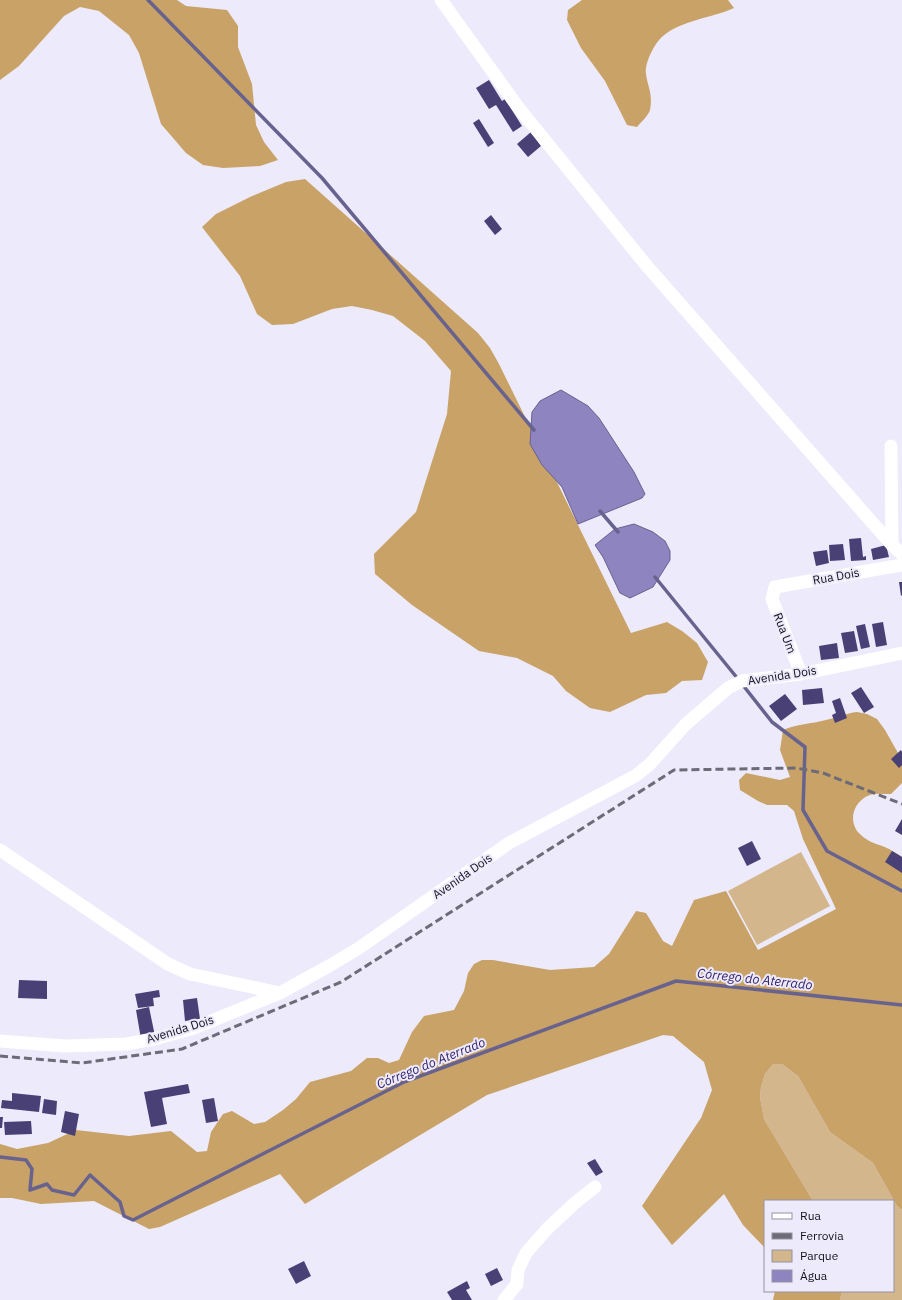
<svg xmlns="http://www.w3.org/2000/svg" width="902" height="1300" viewBox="0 0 902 1300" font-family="'IBM Plex Sans',sans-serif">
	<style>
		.green { fill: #d3b68b }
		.forest { fill: #c8a267 }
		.water { fill: #8d84c0; stroke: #68628e }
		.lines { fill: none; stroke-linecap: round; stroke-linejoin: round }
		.stream { stroke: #68628e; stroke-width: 3.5 }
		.building { fill: #494075 }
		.street { stroke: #fff; stroke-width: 13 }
		.rail { stroke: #6d6b77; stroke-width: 3; stroke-dasharray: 8 4; stroke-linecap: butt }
		.labels { text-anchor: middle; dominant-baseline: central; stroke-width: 4; stroke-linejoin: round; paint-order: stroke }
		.street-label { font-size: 12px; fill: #12111a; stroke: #eceafb }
		.water-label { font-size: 13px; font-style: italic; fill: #35226a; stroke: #eceafb }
	</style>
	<rect width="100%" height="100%" fill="#eceafb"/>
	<path class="green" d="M801 852 830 906 757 945 728 891Z
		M773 1064H782L798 1076 830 1132 873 1163 897 1206 902 1210V1300H840L842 1291H893V1201H813L764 1119 760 1097 761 1087 765 1074Z"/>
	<path class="forest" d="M0 0H177L186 6 227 10 238 26V47L252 84 256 125 264 142 278 160 260 166 223 168 203 165 186 153 161 124 139 53 129 35 99 11 80 7 64 16 19 66 0 80Z
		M582 0H728L734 8C712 18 682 20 663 36 655 42 644 64 646 74 648 88 653 94 650 110 648 116 641 122 637 127L627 125 605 81 581 48 567 20 568 10Z
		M305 179 478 333 490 348 499 364 631 633 667 622 682 631 697 643 708 662 702 680 682 681 666 693 646 695 610 712 590 708 566 691 553 676 517 658 479 651 412 605 375 574 374 554 416 512 447 414 451 371 425 341 393 316 372 310 352 306 332 309 293 324 272 325 257 314 240 276 202 227 216 214 250 197 286 182Z
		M857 712 867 714 877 719 885 730 902 760V783L891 794C882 794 872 792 864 798 851 807 849 825 861 835 869 843 879 844 889 849 893 851 898 854 902 857V1210L897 1206 873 1163 830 1132 798 1076 782 1064H773L765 1074 761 1087 760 1097 764 1119 813 1201H765V1248L743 1225 724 1194 672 1245 642 1206 701 1118 712 1090 704 1062 673 1036 663 1035 487 1095 305 1204 280 1174 160 1227 149 1229 94 1201 41 1204 12 1198H0V1144L17 1149 48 1143 76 1130 129 1136 171 1131 197 1152 207 1151 211 1132 223 1114 232 1111 254 1124 265 1122 283 1110 296 1099 310 1082 351 1071 367 1058H378L389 1063 399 1060 412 1032 424 1016 454 1010 464 991 468 973 474 964 482 960H493L550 970 594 967 609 954 636 911 646 913 663 941 672 946 694 900 726 891 758 950 836 909 803 839 794 811 787 805H767L758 801 740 790 739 780 746 773 780 780 790 777 780 750 783 730C797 724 811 724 826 720 837 718 846 713 857 712Z
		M775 1291H842L840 1300H773Z"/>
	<path class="water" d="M561 390 588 406 599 418 634 472 645 494 642 498 578 524 562 487 542 465 530 444 532 412 540 401Z
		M634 524 653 532 665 541 670 551V560L653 587 630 598 620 593 603 557 595 545 615 529Z"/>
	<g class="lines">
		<path class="stream" d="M148 0 322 178 534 430
			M600 511 618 532
			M655 577 738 679
			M742 684 772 722 805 747 803 810 827 851 902 891
			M0 1157 26 1160 32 1169 30 1190 47 1184 52 1190 74 1195 90 1175 120 1202 124 1216 133 1220 404 1082 676 981 902 1005"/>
	</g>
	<path class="building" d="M489 80 502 101 505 99 522 126 513 132 496 105 489 109 476 88Z
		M479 119 494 143 488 147 473 123Z
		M531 132 541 146 528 157 517 144Z
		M491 215 502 229 495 235 484 221Z
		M861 538 863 557 866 556V560L851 561 849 539Z
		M843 544 845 560 830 561 829 545Z
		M886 545 889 557 873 560 871 549Z
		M827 550 829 563 816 566 813 552Z
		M899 582H902V595L901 596Z
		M883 622 887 645 876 647 872 624Z
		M865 624 870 647 861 649 856 626Z
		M854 631 858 651 845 653 841 633Z
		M837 643 839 658 821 660 819 646Z
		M861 687 874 707 864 713 851 693Z
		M822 688 824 703 803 705 802 690Z
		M785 694 797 709 781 721 769 706Z
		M840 698 847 718 835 723 832 715 836 713 832 701Z
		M901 750 902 752V765L899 768 891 759Z
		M902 819V835L895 831Z
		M752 841 761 859 747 866 738 848Z
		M892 851 902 857V873L885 862Z
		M19 980 47 981V999L18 998Z
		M159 990 160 997 153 998 154 1006 138 1008 135 994Z
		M197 998 200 1019 185 1021 183 1000Z
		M149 1007 155 1036 141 1039 136 1010Z
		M188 1084 190 1093 162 1098 167 1124 151 1127 144 1092Z
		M12 1093 41 1096 39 1112 1 1108 2 1100 12 1101Z
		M214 1098 218 1121 206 1123 202 1100Z
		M44 1099 57 1101 56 1115 42 1113Z
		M65 1111 79 1114 75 1136 61 1132Z
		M0 1117H3L2 1128H0Z
		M31 1121 32 1134 5 1135 4 1122Z
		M595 1159 603 1172 596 1176 587 1163Z
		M304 1261 311 1276 296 1284 288 1269Z
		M497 1268 503 1280 491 1286 485 1274Z
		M467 1281 470 1288 466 1290 472 1300H452L447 1292Z"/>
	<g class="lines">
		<path class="street" d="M441 0 518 107 646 265 892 545
			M891 446 892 545 902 554
			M801 674 772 599 775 587 902 565
			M0 850 168 964 190 974 280 993
			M0 1041 65 1046 127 1044 158 1038 194 1028 280 993 329 966 359 948 509 843 635 776 649 765 686 724 728 688 742 681 801 674 902 653
			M504 1300 517 1284 518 1270 526 1253 548 1228 576 1202 595 1187"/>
		<path class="rail" d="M0 1056 82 1063 182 1049 341 982 674 770 796 768 823 773 902 804"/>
	</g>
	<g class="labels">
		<g class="street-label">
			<text transform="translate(836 576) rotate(-10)">Rua Dois</text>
			<text transform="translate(785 633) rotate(69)">Rua Um</text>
			<text transform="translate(782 675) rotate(-9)">Avenida Dois</text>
			<text transform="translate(462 876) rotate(-35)">Avenida Dois</text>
			<text transform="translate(180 1029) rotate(-17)">Avenida Dois</text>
		</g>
		<g class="water-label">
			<text transform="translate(755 979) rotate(6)">Córrego do Aterrado</text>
			<text transform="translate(431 1063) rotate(-22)">Córrego do Aterrado</text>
		</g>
	</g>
	<rect x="764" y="1200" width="130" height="92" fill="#eceafb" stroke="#9593a1"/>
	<rect x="772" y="1213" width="20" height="6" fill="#ffffff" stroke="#9593a1"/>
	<text x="800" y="1220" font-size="12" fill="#12111a">Rua</text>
	<rect x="772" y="1233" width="20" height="6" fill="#6d6b77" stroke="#9593a1"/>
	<text x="800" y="1240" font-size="12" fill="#12111a">Ferrovia</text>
	<rect x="772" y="1250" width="20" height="12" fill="#d3b68b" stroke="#9593a1"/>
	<text x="800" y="1260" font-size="12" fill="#12111a">Parque</text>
	<rect x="772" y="1270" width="20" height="12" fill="#8d84c0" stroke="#9593a1"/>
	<text x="800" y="1280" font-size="12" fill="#12111a">Água</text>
</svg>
